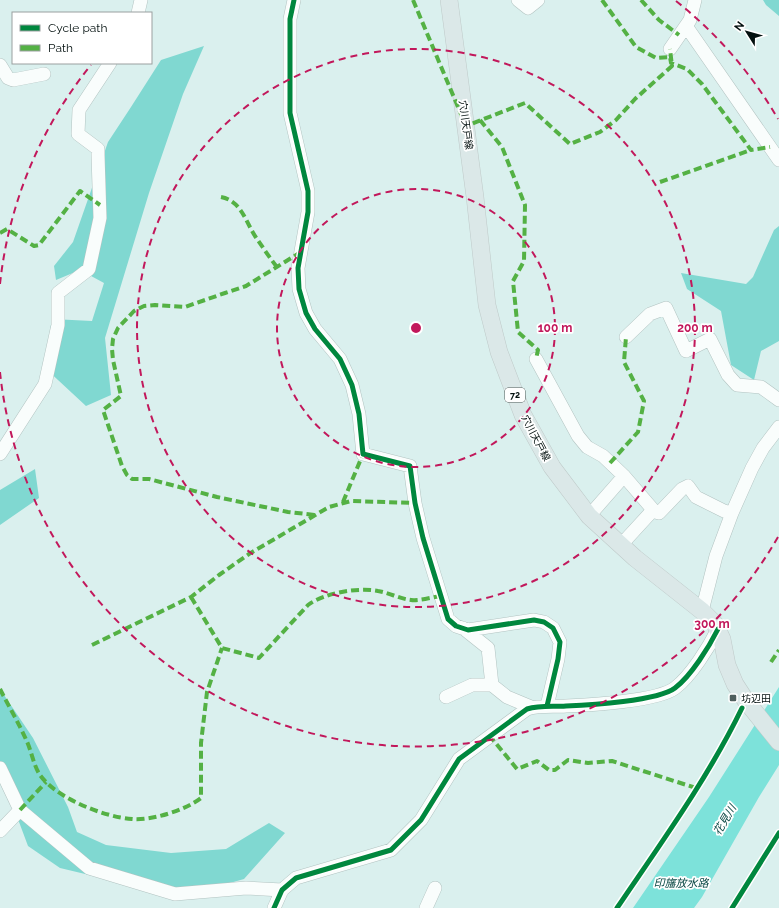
<svg xmlns="http://www.w3.org/2000/svg" width="779" height="908" viewBox="0 0 779 908" font-family="Raleway,'Noto Sans JP',sans-serif">
	<style>
		.forest { fill: #80d8d1 }
		.water { fill: #7de2da }
		.lines { fill: none; stroke-linecap: round; stroke-linejoin: round }
		.minor-casing { stroke: #b2c3c1; stroke-width: 14 }
		.major-casing { stroke: #bfcac9; stroke-width: 18 }
		.minor { stroke: #f9fdfc; stroke-width: 13 }
		.major { stroke: #dbe8e8; stroke-width: 17 }
		.quiet { stroke: #54b144; stroke-width: 4; stroke-dasharray: 8 4; stroke-linecap: butt }
		.cycleway-casing { stroke: #fff; stroke-width: 8 }
		.cycleway { stroke: #00873e; stroke-width: 5 }
		.ring { fill: none; stroke: #c2185b; stroke-width: 2; stroke-dasharray: 7 5 }
		.poi-dot { fill: #4e5e5d; stroke: #fff; stroke-width: 1.5 }
		.labels { text-anchor: middle; dominant-baseline: central; stroke-width: 3.5; stroke-linejoin: round; paint-order: stroke }
		.shield { fill: #fff; stroke: #4f5857; stroke-width: 1 }
		.shield-label { font-size: 9px; font-weight: bold; fill: #03100f }
		.street-label { font-size: 10px; fill: #03100f; stroke: #fff }
		.poi-label { font-size: 10px; fill: #03100f; stroke: #fff; text-anchor: start }
		.water-label { font-size: 11px; font-style: italic; fill: #084743; stroke: #fff }
		.centre { fill: #c2185b; stroke: #fff; stroke-width: 2 }
		.ring-label { font-size: 12px; text-anchor: middle; font-weight: bold; fill: #c2185b; stroke: #fff; stroke-width: 3.5; stroke-linejoin: round; paint-order: stroke }
	</style>
	<rect width="100%" height="100%" fill="#daf0ee"/>
	<path class="forest" d="M763 0H779V16L766 5Z
		M204 46 183 94 149 193 105 338 111 395 86 406 44 367 52 319 92 321 104 283 80 270 56 280 54 266 73 242 108 142 131 107 161 60Z
		M779 226V341L761 351 754 380 731 365 721 311 687 289 681 273 746 284 753 277 774 230Z
		M35 469 39 498 0 525V490Z
		M0 689 33 738 68 807 77 832 106 845 171 853 226 849 269 823 285 833 244 879 198 892 127 884 60 868 28 846 0 771Z"/>
	<path class="water" d="M779 687V765L759 797 702 897 694 908H633L709 797Z"/>
	<g class="lines">
		<g class="minor-casing">
			<path id="minor" d="M294 0 290 19V113L308 191V212L298 268 299 289 306 313 315 329 340 359 352 385 359 414 363 454 410 466 415 503 423 538 448 619 456 626 468 630 534 620 544 622 553 628 560 642 558 659 547 706
				M518 0 528 8 538 0
				M138 13 141 0
				M686 26 779 160
				M670 49 690 20 695 0
				M0 65 8 78 13 80 44 74
				M626 337 650 314 666 308 686 351 710 339 728 375 737 385 761 387 779 400
				M536 359 578 436 587 447 603 456 624 476
				M0 454 45 384 58 325V293L89 269 100 218 98 155V149L78 134 79 110 110 63
				M589 516 624 476 655 512 659 513 682 489 688 486 696 497 724 511 732 513
				M620 546 653 510
				M702 611 716 556 732 513 752 468 763 448 779 427
				M463 628 488 648 492 685
				M446 697 472 685H492L507 697 531 707
				M0 768 20 810 89 868 175 894 246 888 282 890
				M0 831 20 810
				M274 908 282 890 296 878 391 850 421 820 459 759 527 709C540 705 553 707 566 706 590 705 658 701 675 688 691 676 709 647 718 629
				M426 908 435 888"/>
		</g>
		<g class="major-casing">
			<path id="major" d="M449 0 475 197 487 305 499 352 523 415 552 467 589 516 635 558 702 611 715 624 722 639 727 665 735 684 746 701 779 742"/>
		</g>
		<use href="#minor" class="minor"/>
		<use href="#major" class="major"/>
		<path class="quiet" d="M413 0 466 126 525 103 570 144 600 132 616 120 635 99 672 66 670 49
			M602 0 636 47 656 58 670 57 671 63 687 69 702 84 751 150 770 147
			M641 0 659 20 679 35
			M480 120 502 147 525 205 524 261 513 281 518 332 538 350 536 359
			M660 182 751 150
			M221 197C241 201 245 220 255 236 262 246 269 257 277 267
			M0 233 7 229 34 246 39 245 80 191 100 205
			M301 252 246 286 225 293 185 307 155 305 144 306 134 311 118 328 113 339 112 349 113 360 121 396 103 410 122 466 127 475 132 479H149L217 497 288 512 315 515
			M610 463 638 432 644 401 624 362 626 337
			M343 502 363 454
			M191 597 222 648 259 658 308 605C324 593 358 587 378 591 390 593 400 599 411 600 420 601 432 597 441 596
			M92 645 191 597 219 575 249 554 329 507 351 501 415 503
			M771 662 779 650
			M0 689C9 707 20 725 28 744 32 754 34 766 40 775 56 798 104 817 132 819 151 821 186 810 201 798V743L207 692 222 648
			M489 735 517 769 537 761 549 770H555L568 760 588 763 612 761 696 788
			M20 810 46 782"/>
		<g class="cycleway-casing">
			<path id="cycleway" d="M294 0 290 19V113L308 191V212L298 268 299 289 306 313 315 329 340 359 352 385 359 414 363 454 410 466 415 503 423 538 448 619 456 626 468 630 534 620 544 622 553 628 560 642 558 659 547 706
				M274 908 282 890 296 878 391 850 421 820 459 759 527 709C540 705 553 707 566 706 590 705 658 701 675 688 691 676 709 647 718 629
				M617 908C661 843 708 778 742 708
				M732 908 779 833"/>
		</g>
		<use href="#cycleway" class="cycleway"/>
	</g>
	<g class="ring">
		<circle cx="416" cy="328" r="139"/>
		<circle cx="416" cy="328" r="279"/>
		<path d="M778 537A418 418 0 0 1 0 372M0 284A418 418 0 0 1 91 65M676 1A418 418 0 0 1 778 119"/>
	</g>
	<rect class="poi-dot" x="729" y="694" width="8" height="8" rx="2"/>
	<g class="labels">
		<rect class="shield" x="505" y="388" width="20" height="14" rx="3"/>
		<g class="shield-label">
			<text x="515" y="395">72</text>
		</g>
		<g class="street-label">
			<text transform="translate(466 125) rotate(82)">穴川天戸線</text>
			<text transform="translate(536 438) rotate(62)">穴川天戸線</text>
		</g>
		<g class="poi-label">
			<text x="741" y="698">坊辺田</text>
		</g>
		<g class="water-label">
			<text transform="translate(725 820) rotate(-59)">花見川</text>
			<text x="681" y="883">印旛放水路</text>
		</g>
	</g>
	<circle cx="416" cy="328" r="6" class="centre"/>
	<g class="ring-label">
		<text x="555" y="332">100 m</text>
		<text x="695" y="332">200 m</text>
		<text x="712" y="628">300 m</text>
	</g>
	<rect x="12" y="12" width="140" height="52" fill="#ffffff" stroke="#9a9f9f"/>
	<rect x="20" y="25" width="20" height="6" fill="#00873e" stroke="#9a9f9f"/>
	<text x="48" y="32" font-size="12" fill="#03100f">Cycle path</text>
	<rect x="20" y="45" width="20" height="6" fill="#54b144" stroke="#9a9f9f"/>
	<text x="48" y="52" font-size="12" fill="#03100f">Path</text>
	<g transform="translate(747 32) rotate(307)" stroke="#ffffff" stroke-width="3" paint-order="stroke">
	<path d="M0-3L7 15L0 10L-7 15Z" fill="#03100f"/>
	<text y="-6" font-size="11" font-weight="bold" text-anchor="middle" fill="#03100f">N</text>
	</g>
</svg>
